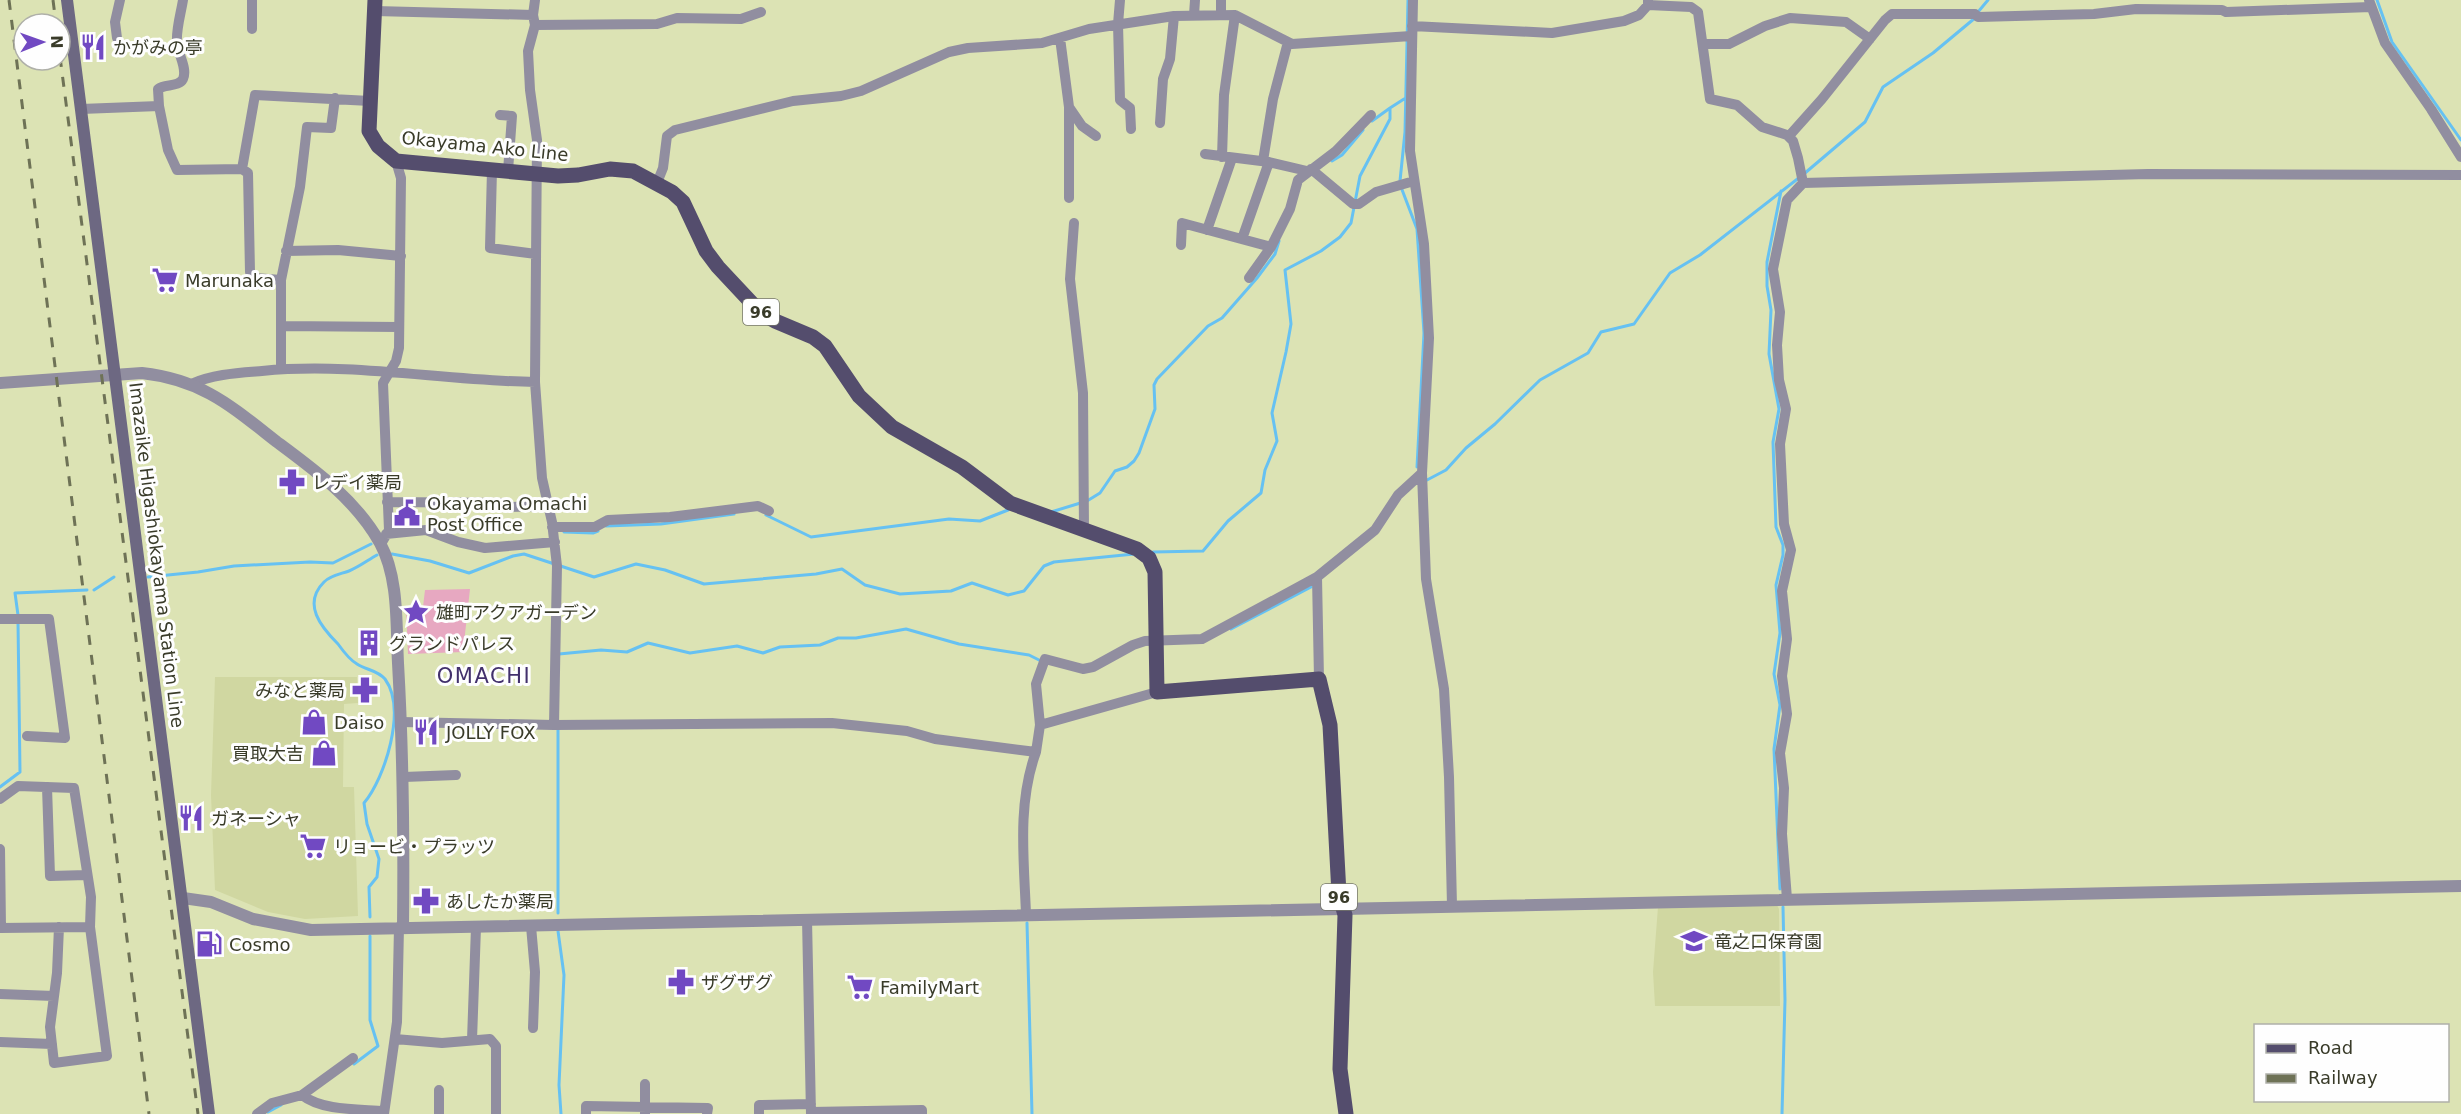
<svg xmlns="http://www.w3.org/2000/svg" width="2461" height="1114" viewBox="0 0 2461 1114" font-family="'DejaVu Sans','Noto Sans JP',sans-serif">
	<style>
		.built { fill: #d0d7a1 }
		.green { fill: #e7a8c1 }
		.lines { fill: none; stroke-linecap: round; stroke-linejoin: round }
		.stream { stroke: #66c1f2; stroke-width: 3 }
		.minor { stroke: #918ea0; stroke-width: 10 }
		.tertiary { stroke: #918ea0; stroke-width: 12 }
		.secondary { stroke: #6d6882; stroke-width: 12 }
		.primary { stroke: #544d6d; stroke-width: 15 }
		.rail { stroke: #6e7256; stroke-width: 3; stroke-dasharray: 10 10; stroke-linecap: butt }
		.labels { text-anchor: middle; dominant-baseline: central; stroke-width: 6; stroke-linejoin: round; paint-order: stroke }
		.shield { fill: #fefefe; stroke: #747669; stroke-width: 1.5 }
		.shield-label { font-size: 16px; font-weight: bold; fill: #393b29 }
		.poi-label { font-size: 18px; fill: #393b29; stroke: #fefefe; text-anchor: start }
		.street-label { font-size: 18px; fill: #393b29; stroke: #fefefe }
		.quarter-label { font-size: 21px; letter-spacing: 1.5px; fill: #42306c; stroke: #fefefe }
	</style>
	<rect width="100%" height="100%" fill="#dce3b4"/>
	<path class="built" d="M215 677H357L358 703 344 704 343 787H354L358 916 305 919 268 912 215 890 211 795Z
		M1777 905 1779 909 1780 1006H1655L1653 972 1658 907Z"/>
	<path class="green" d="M470 589 463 652 408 654 406 607H423L425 590Z"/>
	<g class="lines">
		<path class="stream" d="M2377 0 2392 42 2461 140
			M1978 12 1988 0
			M1372 121 1390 108
			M1332 161 1342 155 1363 130
			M1805 173 1865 122 1883 87 1933 53 1975 18
			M1400 181 1405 132 1408 0
			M1401 187 1417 229 1424 333 1417 467
			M1427 480 1446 470 1466 448 1495 424 1540 380 1588 353 1601 332 1634 324 1670 273 1700 255 1800 177
			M1051 512 1087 501 1100 493 1115 471 1127 467 1134 461 1139 453 1155 409 1154 385 1157 379 1208 326 1222 318 1257 278 1275 254 1279 241
			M766 515 811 537 949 519 980 521 1008 510
			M606 526 661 524 734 514
			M564 532 593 533 598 531
			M1153 552 1203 551 1228 521 1261 493 1265 470 1277 441 1272 413 1286 352 1291 324 1285 270 1321 251 1340 237 1351 223 1360 176 1390 119V108L1404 99
			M392 554 430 561 469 573 513 556 524 554 594 577 636 564 665 570 704 584 816 574 842 569 865 585 900 594 951 591 972 583 1008 595 1024 591 1044 566 1054 562 1134 554
			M148 577 198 572 234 566 310 562 333 563 371 544
			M94 590 114 577
			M18 615 15 593 87 590
			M1231 629 1311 587
			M559 654 601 650 627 652 648 643 690 653 737 646 763 653 780 647 820 645 838 638H856L906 629 959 644 1029 655 1041 661
			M558 726V913
			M0 787 20 772 18 622
			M1780 889 1774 749 1780 705 1774 674 1780 633 1776 585 1783 555V545L1776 527 1773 442 1779 409 1769 354 1771 310 1767 286V262L1781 191
			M370 917 369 887 377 877 379 859 367 824 364 803C385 778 407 709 385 679 377 670 366 670 357 664 350 660 343 651 338 644 321 627 302 604 324 582 331 575 341 574 349 571 359 567 368 560 377 555
			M1027 923 1032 1114
			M558 931 564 975 559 1085 561 1114
			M354 1064 378 1046 370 1020V936
			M268 1112 281 1105
			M1782 1114 1785 1000 1783 907"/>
		<path class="minor" d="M252 0V29
			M535 0 533 15 535 25 528 51 530 90 537 140 535 382 542 478 552 522 557 566 554 725
			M1120 0 1118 24 1120 100 1130 108 1131 129
			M1221 0V14
			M2369 0 2385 43 2431 109 2461 157
			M1648 5 1691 7 1698 12 1710 99 1737 105 1762 127 1787 135 1793 141 1798 158 1803 183
			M375 11 533 15
			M1194 15 1195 0
			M535 25 657 24 677 18 741 19 761 12
			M1412 26 1552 33 1624 21 1639 15 1648 5V0
			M117 38 115 22 120 0
			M1060 38 1069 107 1082 126 1096 136
			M1704 44H1729L1765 26 1790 18 1846 22 1870 39
			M159 106 168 150 177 170 242 169 255 95 370 101
			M1069 107V198
			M81 109 159 106 158 89C165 84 179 87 183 79 188 68 177 53 177 42 176 29 181 13 183 0
			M500 115 512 116 508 171
			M1160 123 1163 79 1170 59 1174 16
			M1789 136 1822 99 1885 20 1892 14H1975L1978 17 2094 14 2136 9 2222 10 2226 12 2371 7
			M1205 154 1269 162 1307 171
			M1222 157 1224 95 1235 15
			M1263 161 1273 99 1288 42
			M242 169 248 173 250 272 255 278 281 280
			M1311 169 1353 204H1359L1376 192 1414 181
			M492 170 490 248 536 254
			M657 183 663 168 667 136 675 130 793 101 841 96 861 91 949 52 968 48 1042 43 1089 29 1174 16 1235 15 1292 44 1411 36
			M1074 223 1070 279 1083 393 1084 531
			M1207 230 1232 158
			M1242 239 1269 162
			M1181 245 1182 223 1271 247
			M286 251 338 250 401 256
			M1249 278 1271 247 1290 209 1298 180 1336 151 1371 115
			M281 326 399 327
			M281 369V280L300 187 307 127 331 128 335 98
			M191 384C214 374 237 373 262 371 354 362 444 381 535 382
			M1422 473 1426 579 1444 689 1449 777 1452 906
			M387 502 506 503 507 507 549 506
			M552 527H595L608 520 670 517 758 506 769 511
			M386 534 426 530 458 542 485 548 555 542
			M381 544 389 530 383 383 396 361 399 348 401 178 396 161
			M0 619H49L65 738 27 736
			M1319 679 1317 577 1375 530 1398 495 1422 473 1429 338 1424 244 1410 151 1413 0
			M401 722 554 725 832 723 907 731 935 739 1036 752 1040 725 1157 692
			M1040 725 1036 684 1045 659 1083 669 1093 667 1133 645 1145 641 1202 639 1317 577
			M404 777 456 775
			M47 787 50 876 87 875
			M0 799 18 786 74 788 91 897 90 927 107 1056 54 1063 50 1027 57 973 59 927
			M0 849 1 928
			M1787 899 1782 834 1784 788 1780 753 1787 714 1782 676 1787 639 1782 591 1791 550 1784 524 1780 444 1786 409 1779 380 1777 345 1780 312 1773 269 1787 200 1803 183 2148 174 2461 175
			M1026 914C1024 860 1017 804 1036 752
			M807 919 811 1114
			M531 926 535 972 533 1028
			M0 928 90 927
			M0 994 54 996
			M395 1039 442 1043 490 1039 496 1046V1114
			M472 1040 476 927
			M0 1042 52 1044
			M645 1084V1114
			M302 1095C322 1111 359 1109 384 1111
			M811 1112 922 1110V1114
			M257 1114 272 1103 302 1095 353 1058
			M384 1114 397 1022 399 927
			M439 1114V1090
			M586 1114V1106L708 1108 707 1114
			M759 1114V1105L811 1104"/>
		<path class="tertiary" d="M0 383 142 373C203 380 231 406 277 442 316 471 356 500 380 543 399 578 396 625 398 663 403 751 404 839 403 927
			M183 898 211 902 253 919 311 930 2461 886"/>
		<path class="secondary" d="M67 0 209 1114"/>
		<path class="primary" d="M375 0 369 131 378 146 396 161 558 176 578 175 610 169 633 171 672 192 683 202 706 251 718 267 761 313 775 321 813 337 825 346 859 396 892 427 962 467 1010 503 1137 549 1149 558 1155 572 1157 692 1319 679 1330 725 1339 894 1345 915 1340 1069 1346 1114"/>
		<path class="rail" d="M9 0 149 1114
			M53 0 56 24
			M60 57 198 1114"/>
	</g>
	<defs>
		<g id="restaurant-bare" transform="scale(2.07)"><path d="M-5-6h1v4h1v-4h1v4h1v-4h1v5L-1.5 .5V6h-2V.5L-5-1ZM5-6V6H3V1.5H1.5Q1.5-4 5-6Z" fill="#7149c2" stroke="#fefefe" stroke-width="2.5" paint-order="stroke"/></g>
		<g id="supermarket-bare" transform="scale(2.07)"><path d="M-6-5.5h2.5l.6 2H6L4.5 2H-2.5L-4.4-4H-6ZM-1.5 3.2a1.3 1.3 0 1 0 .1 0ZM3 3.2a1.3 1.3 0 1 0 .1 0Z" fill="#7149c2" stroke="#fefefe" stroke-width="2.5" paint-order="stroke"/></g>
		<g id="pharmacy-bare" transform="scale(2.07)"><path d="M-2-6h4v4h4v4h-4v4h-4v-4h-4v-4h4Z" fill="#7149c2" stroke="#fefefe" stroke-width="2.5" paint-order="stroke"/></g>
		<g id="civic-bare" transform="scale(2.07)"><path d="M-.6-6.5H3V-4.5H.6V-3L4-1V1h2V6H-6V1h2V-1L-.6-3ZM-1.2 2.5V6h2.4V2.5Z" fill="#7149c2" stroke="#fefefe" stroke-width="2.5" paint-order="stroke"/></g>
		<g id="sight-bare" transform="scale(2.07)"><path d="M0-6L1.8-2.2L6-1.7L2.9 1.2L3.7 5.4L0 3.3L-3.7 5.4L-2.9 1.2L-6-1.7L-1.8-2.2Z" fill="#7149c2" stroke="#fefefe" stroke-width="2.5" paint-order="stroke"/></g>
		<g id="building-bare" transform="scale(2.07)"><path d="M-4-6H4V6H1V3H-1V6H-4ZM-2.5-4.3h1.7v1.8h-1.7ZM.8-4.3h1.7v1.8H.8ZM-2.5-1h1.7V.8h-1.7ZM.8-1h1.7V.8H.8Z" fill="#7149c2" stroke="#fefefe" stroke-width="2.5" paint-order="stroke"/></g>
		<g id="shop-bare" transform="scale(2.07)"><path d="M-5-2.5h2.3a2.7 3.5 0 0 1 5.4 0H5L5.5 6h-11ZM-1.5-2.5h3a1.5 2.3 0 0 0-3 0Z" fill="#7149c2" stroke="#fefefe" stroke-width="2.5" paint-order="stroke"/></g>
		<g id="school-bare" transform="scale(2.07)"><path d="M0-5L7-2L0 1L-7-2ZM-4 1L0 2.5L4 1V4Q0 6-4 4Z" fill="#7149c2" stroke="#fefefe" stroke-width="2.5" paint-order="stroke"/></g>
		<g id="fuel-bare" transform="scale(2.07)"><path d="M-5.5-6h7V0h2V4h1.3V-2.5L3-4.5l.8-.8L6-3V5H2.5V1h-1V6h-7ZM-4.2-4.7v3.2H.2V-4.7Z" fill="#7149c2" stroke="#fefefe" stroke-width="2.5" paint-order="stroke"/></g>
	</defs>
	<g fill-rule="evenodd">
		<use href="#restaurant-bare" x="93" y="47"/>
		<use href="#supermarket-bare" x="165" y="280"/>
		<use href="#pharmacy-bare" x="292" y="482"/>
		<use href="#civic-bare" x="407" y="513"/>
		<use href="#sight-bare" x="416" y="612"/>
		<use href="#building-bare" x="369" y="643"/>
		<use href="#pharmacy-bare" x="365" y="690"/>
		<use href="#shop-bare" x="314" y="722"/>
		<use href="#restaurant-bare" x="426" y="732"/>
		<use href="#shop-bare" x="324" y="753"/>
		<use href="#restaurant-bare" x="191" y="818"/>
		<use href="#supermarket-bare" x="313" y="846"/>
		<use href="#pharmacy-bare" x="426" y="901"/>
		<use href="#school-bare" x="1694" y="941"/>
		<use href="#fuel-bare" x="209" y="944"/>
		<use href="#pharmacy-bare" x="681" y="982"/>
		<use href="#supermarket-bare" x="860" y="987"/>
	</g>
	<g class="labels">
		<g class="shield">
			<rect x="743" y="299" width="36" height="26" rx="4.5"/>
			<rect x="1321" y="884" width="36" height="26" rx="4.5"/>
		</g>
		<g class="shield-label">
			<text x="761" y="312">96</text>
			<text x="1339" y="897">96</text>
		</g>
		<g class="poi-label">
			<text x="113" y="47">かがみの亭</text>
			<text x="185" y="280">Marunaka</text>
			<text x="312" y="482">レデイ薬局</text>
			<text x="427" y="503">Okayama Omachi<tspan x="427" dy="21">Post Office</tspan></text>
			<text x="436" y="612">雄町アクアガーデン</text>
			<text x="389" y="643">グランドパレス</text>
			<text x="345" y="690" text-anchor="end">みなと薬局</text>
			<text x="334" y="722">Daiso</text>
			<text x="446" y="732">JOLLY FOX</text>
			<text x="304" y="753" text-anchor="end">買取大吉</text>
			<text x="211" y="818">ガネーシャ</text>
			<text x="333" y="846">リョービ・プラッツ</text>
			<text x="446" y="901">あしたか薬局</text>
			<text x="1714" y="941">竜之口保育園</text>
			<text x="229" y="944">Cosmo</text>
			<text x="701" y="982">ザグザグ</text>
			<text x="880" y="987">FamilyMart</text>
		</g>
		<g class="street-label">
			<text transform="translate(485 146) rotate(6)">Okayama Ako Line</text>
			<text transform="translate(157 555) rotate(83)">Imazaike Higashiokayama Station Line</text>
		</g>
		<g class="quarter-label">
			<text x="484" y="676">OMACHI</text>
		</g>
	</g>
	<rect x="2254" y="1024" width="195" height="78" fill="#fefefe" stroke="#afb0a9" stroke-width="1.5"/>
	<rect x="2266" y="1044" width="30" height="9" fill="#544d6d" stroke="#afb0a9" stroke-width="1.5"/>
	<text x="2308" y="1054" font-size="18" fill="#393b29">Road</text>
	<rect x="2266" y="1074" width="30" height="9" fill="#6e7256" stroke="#afb0a9" stroke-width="1.5"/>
	<text x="2308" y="1084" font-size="18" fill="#393b29">Railway</text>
	<g transform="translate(42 42) rotate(89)"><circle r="28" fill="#fefefe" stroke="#afb0a9" stroke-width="1.5"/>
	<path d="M0-4.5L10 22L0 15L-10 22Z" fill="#7149c2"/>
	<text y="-9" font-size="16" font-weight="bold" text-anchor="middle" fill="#393b29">N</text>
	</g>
</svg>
